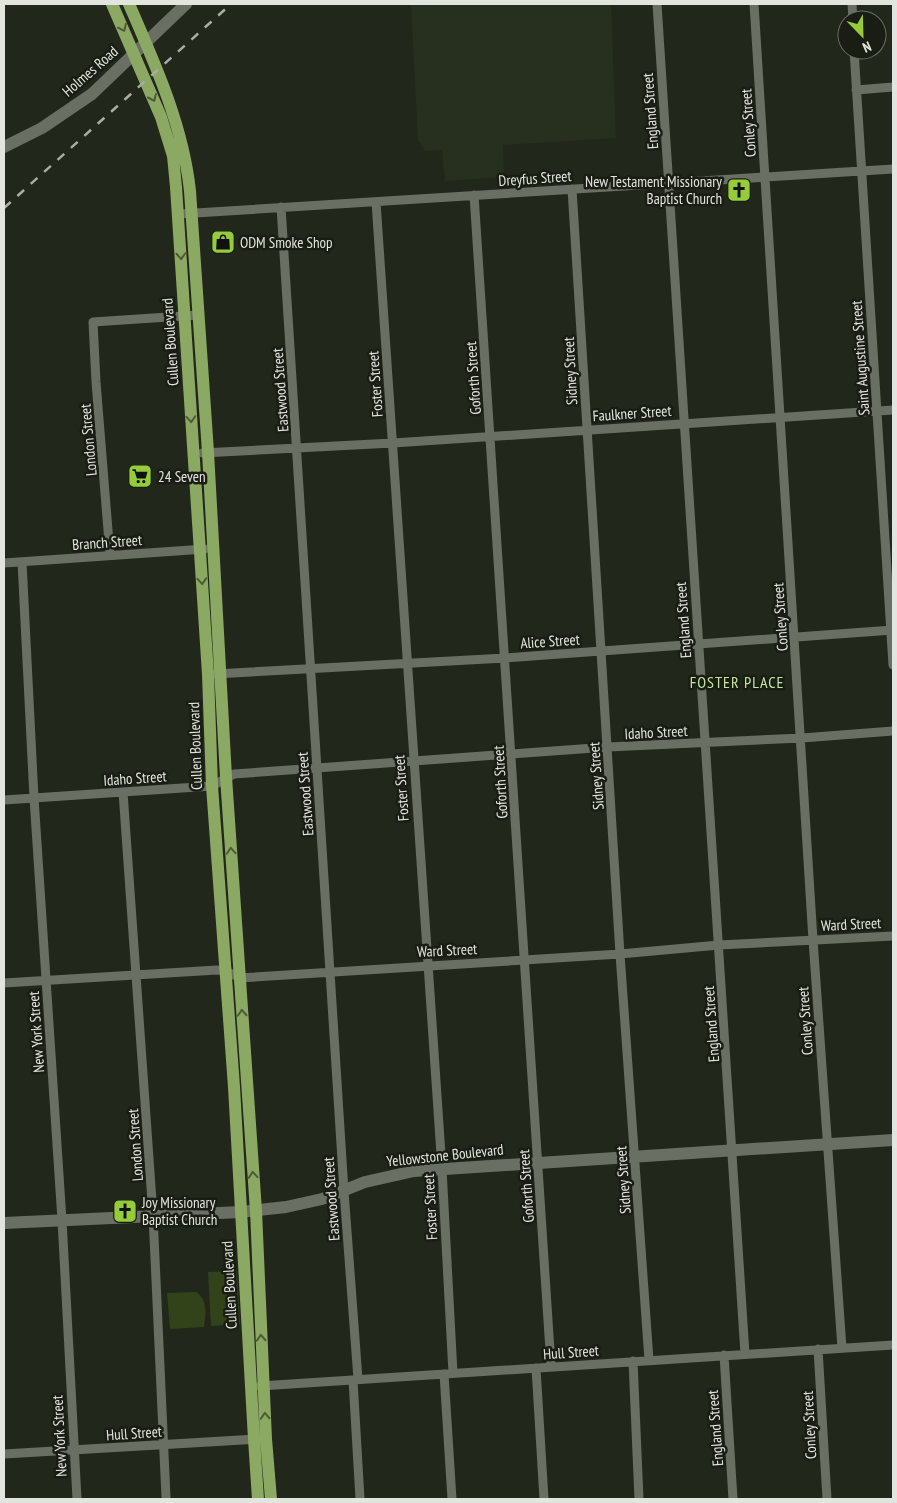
<svg xmlns="http://www.w3.org/2000/svg" width="897" height="1503" viewBox="0 0 897 1503" font-family="'PT Sans Narrow',sans-serif">
	<style>
		.built { fill: #272f1e }
		.green { fill: #324319 }
		.lines { fill: none; stroke-linecap: round; stroke-linejoin: round }
		.street { stroke: #696f62; stroke-width: 9 }
		.secondary { stroke: #696f62; stroke-width: 12 }
		.primary { stroke: #8ba963; stroke-width: 12 }
		.rail { stroke: #a9ada5; stroke-width: 2.5; stroke-dasharray: 9 9; stroke-linecap: butt }
		.oneway { stroke: #4c5c37 }
		.labels { text-anchor: middle; dominant-baseline: central; stroke-width: 5; stroke-linejoin: round; paint-order: stroke }
		.street-label { font-size: 15px; fill: #e2e5de; stroke: #191d13 }
		.poi-label { font-size: 15px; fill: #e2e5de; stroke: #191d13; text-anchor: start }
		.neighbourhood-label { font-size: 16px; letter-spacing: 1px; fill: #c6e69f; stroke: #191d13 }
	</style>
	<rect width="100%" height="100%" fill="#22271c"/>
	<path class="built" d="M411 4H611L616 138 503 145 504 177 445 181 442 150 425 151 418 140Z"/>
	<path class="green" d="M237 1271 240 1324 211 1326 208 1272Z
		M196 1292C208 1300 206 1314 204 1327L170 1329 167 1293Z"/>
	<g class="lines">
		<path class="street" d="M657 4 745 1354
			M754 4 813 940 842 1348
			M852 4 853 20
			M854 50 893 665
			M856 90 893 87
			M572 189 620 954 649 1360
			M474 195 551 1366
			M376 202 442 1169 453 1373
			M281 207 344 1191 358 1379
			M179 214 893 169
			M202 453 393 443 893 410
			M110 555 96 382 93 322 198 315
			M22 562 34 798 62 1220 77 1499
			M4 563 205 549
			M215 674 505 658 893 630
			M123 792 153 1215 166 1497
			M4 800 212 786 234 774 608 747 802 738 893 731
			M4 983 217 970 226 971 240 978 620 954 719 945 893 936
			M818 1349 827 1499
			M724 1355 733 1499
			M633 1361 639 1499
			M536 1368 544 1499
			M444 1374 452 1499
			M353 1380 360 1499
			M260 1386 893 1345
			M4 1454 258 1439"/>
		<path class="secondary" d="M4 147 42 128 92 94 186 4
			M4 1223 241 1212 286 1207 322 1199 365 1182 414 1171 893 1140"/>
		<path class="primary" d="M112 4 161 117 173 156 176 187 208 674 212 786 234 1087 254 1439 258 1499
			M129 4C155 64 183 125 190 191L208 452 226 777 256 1211 266 1439 271 1499"/>
		<path class="rail" d="M4 208 231 4"/>
	</g>
	<defs><path id="oneway-chevron" d="M-2-3.5L2.5 0L-2 3.5" fill="none" stroke-width="1.6" stroke-linecap="round" stroke-linejoin="round" transform="scale(1.25)"/></defs>
	<g class="oneway">
		<use href="#oneway-chevron" transform="translate(123 28) rotate(65)"/>
		<use href="#oneway-chevron" transform="translate(153 98) rotate(66)"/>
		<use href="#oneway-chevron" transform="translate(181 256) rotate(87)"/>
		<use href="#oneway-chevron" transform="translate(191 419) rotate(86)"/>
		<use href="#oneway-chevron" transform="translate(202 581) rotate(86)"/>
		<use href="#oneway-chevron" transform="translate(231 851) rotate(-94)"/>
		<use href="#oneway-chevron" transform="translate(242 1013) rotate(-93)"/>
		<use href="#oneway-chevron" transform="translate(253 1175) rotate(-94)"/>
		<use href="#oneway-chevron" transform="translate(261 1338) rotate(-93)"/>
		<use href="#oneway-chevron" transform="translate(265 1416) rotate(-93)"/>
	</g>
	<defs>
		<g id="church-square" transform="scale(1.25)"><rect x="-9" y="-9" width="18" height="18" rx="4" fill="#96cc3a" stroke="#191d13"/><path d="M-1.2-6h2.4v3.5h3.3v2.4h-3.3V6h-2.4V-.1h-3.3v-2.4h3.3Z" fill="#111"/></g>
		<g id="shop-square" transform="scale(1.25)"><rect x="-9" y="-9" width="18" height="18" rx="4" fill="#96cc3a" stroke="#191d13"/><path d="M-5-2.5h2.3a2.7 3.5 0 0 1 5.4 0H5L5.5 6h-11ZM-1.5-2.5h3a1.5 2.3 0 0 0-3 0Z" fill="#111"/></g>
		<g id="supermarket-square" transform="scale(1.25)"><rect x="-9" y="-9" width="18" height="18" rx="4" fill="#96cc3a" stroke="#191d13"/><path d="M-6-5.5h2.5l.6 2H6L4.5 2H-2.5L-4.4-4H-6ZM-1.5 3.2a1.3 1.3 0 1 0 .1 0ZM3 3.2a1.3 1.3 0 1 0 .1 0Z" fill="#111"/></g>
	</defs>
	<g fill-rule="evenodd">
		<use href="#church-square" x="739" y="190"/>
		<use href="#shop-square" x="223" y="242"/>
		<use href="#supermarket-square" x="140" y="476"/>
		<use href="#church-square" x="125" y="1211"/>
	</g>
	<g class="labels">
		<g class="street-label">
			<text transform="translate(90 71) rotate(-41)">Holmes Road</text>
			<text transform="translate(650 111) rotate(-94)">England Street</text>
			<text transform="translate(748 123) rotate(-94)">Conley Street</text>
			<text transform="translate(535 178) rotate(-4)">Dreyfus Street</text>
			<text transform="translate(170 342) rotate(-94)">Cullen Boulevard</text>
			<text transform="translate(860 358) rotate(-94)">Saint Augustine Street</text>
			<text transform="translate(570 371) rotate(-93)">Sidney Street</text>
			<text transform="translate(473 378) rotate(-94)">Goforth Street</text>
			<text transform="translate(375 384) rotate(-94)">Foster Street</text>
			<text transform="translate(280 390) rotate(-94)">Eastwood Street</text>
			<text transform="translate(632 413) rotate(-4)">Faulkner Street</text>
			<text transform="translate(88 440) rotate(-95)">London Street</text>
			<text transform="translate(107 542) rotate(-4)">Branch Street</text>
			<text transform="translate(780 617) rotate(-94)">Conley Street</text>
			<text transform="translate(683 620) rotate(-94)">England Street</text>
			<text transform="translate(550 641) rotate(-4)">Alice Street</text>
			<text transform="translate(656 732) rotate(-3)">Idaho Street</text>
			<text transform="translate(195 746) rotate(-92)">Cullen Boulevard</text>
			<text transform="translate(596 776) rotate(-94)">Sidney Street</text>
			<text transform="translate(135 778) rotate(-4)">Idaho Street</text>
			<text transform="translate(500 782) rotate(-93)">Goforth Street</text>
			<text transform="translate(401 788) rotate(-94)">Foster Street</text>
			<text transform="translate(305 794) rotate(-94)">Eastwood Street</text>
			<text transform="translate(851 924) rotate(-3)">Ward Street</text>
			<text transform="translate(447 950) rotate(-3)">Ward Street</text>
			<text transform="translate(805 1021) rotate(-94)">Conley Street</text>
			<text transform="translate(711 1024) rotate(-94)">England Street</text>
			<text transform="translate(36 1032) rotate(-94)">New York Street</text>
			<text transform="translate(135 1145) rotate(-94)">London Street</text>
			<text transform="translate(445 1155) rotate(-6)">Yellowstone Boulevard</text>
			<text transform="translate(623 1180) rotate(-94)">Sidney Street</text>
			<text transform="translate(526 1186) rotate(-94)">Goforth Street</text>
			<text transform="translate(331 1199) rotate(-94)">Eastwood Street</text>
			<text transform="translate(430 1207) rotate(-93)">Foster Street</text>
			<text transform="translate(229 1285) rotate(-93)">Cullen Boulevard</text>
			<text transform="translate(571 1352) rotate(-4)">Hull Street</text>
			<text transform="translate(809 1425) rotate(-93)">Conley Street</text>
			<text transform="translate(715 1428) rotate(-94)">England Street</text>
			<text transform="translate(134 1433) rotate(-4)">Hull Street</text>
			<text transform="translate(59 1436) rotate(-93)">New York Street</text>
		</g>
		<g class="poi-label">
			<text x="722" y="181" text-anchor="end">New Testament Missionary<tspan x="722" dy="17">Baptist Church</tspan></text>
			<text x="240" y="242">ODM Smoke Shop</text>
			<text x="158" y="476">24 Seven</text>
			<text x="142" y="1202">Joy Missionary<tspan x="142" dy="17">Baptist Church</tspan></text>
		</g>
		<g class="neighbourhood-label">
			<text x="737" y="682">FOSTER PLACE</text>
		</g>
	</g>
	<rect width="897" height="1503" fill="none" stroke="#e2e5de" stroke-width="10"/>
	<g transform="translate(862 35) rotate(157)"><circle r="24" fill="#191d13" stroke="#696d64"/>
	<path d="M0-4L9 19L0 12L-9 19Z" fill="#96cc3a"/>
	<text y="-8" font-size="14" font-weight="bold" text-anchor="middle" fill="#e2e5de">N</text>
	</g>
</svg>
